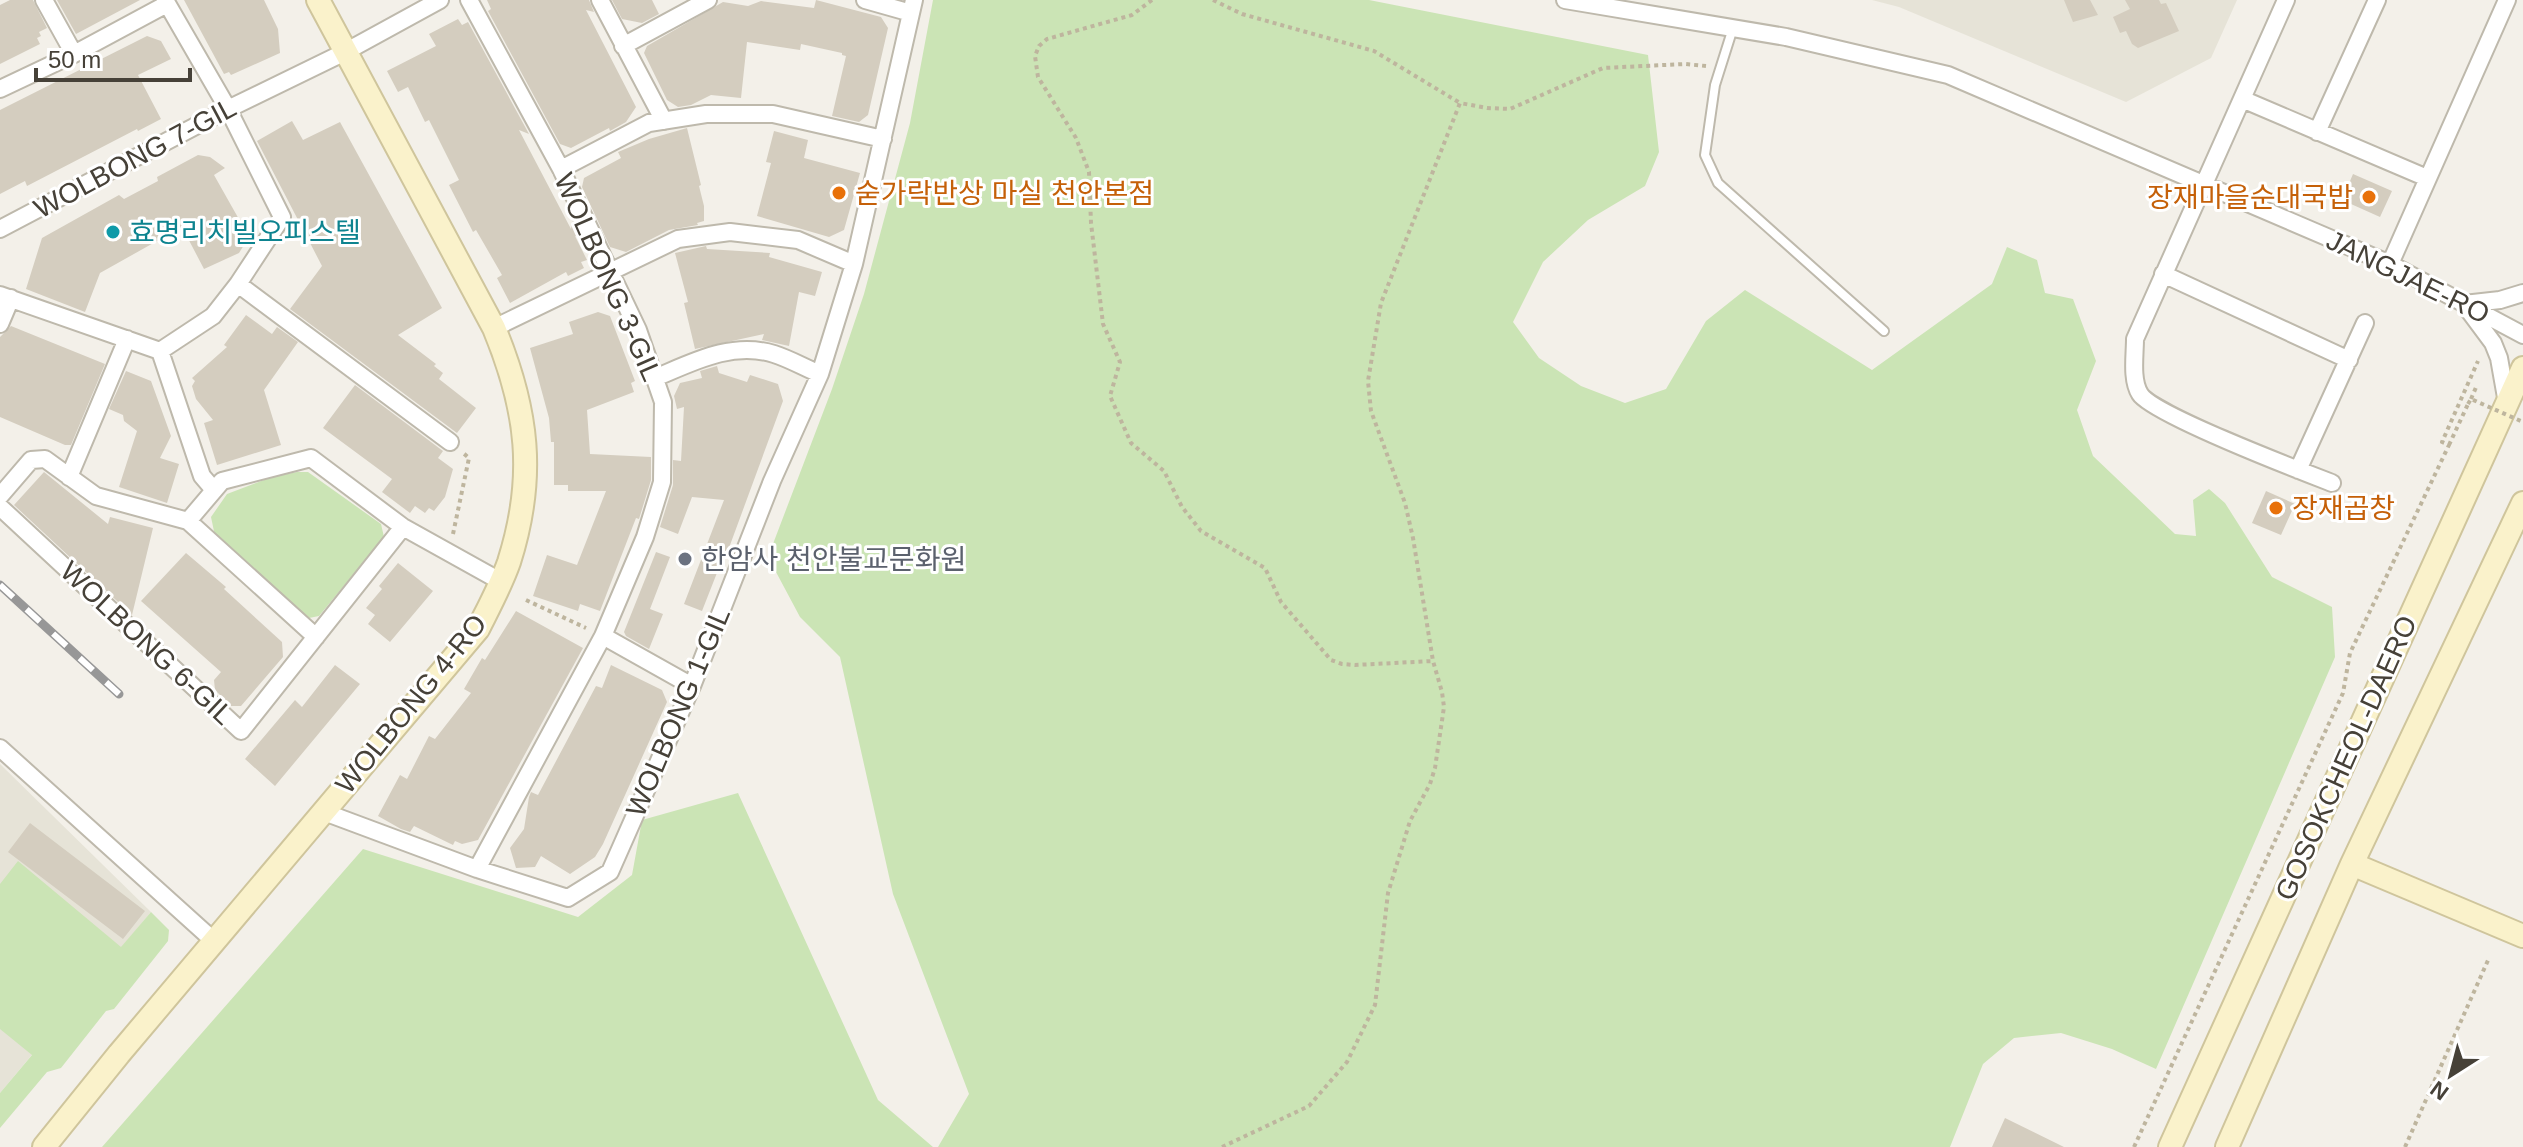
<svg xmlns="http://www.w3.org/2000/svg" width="2523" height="1147" viewBox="0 0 2523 1147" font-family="Arial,'Noto Sans KR',sans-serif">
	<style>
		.residential { fill: #e6e3d7 }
		.green { fill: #cbe4b5 }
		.building { fill: #d4cdbf }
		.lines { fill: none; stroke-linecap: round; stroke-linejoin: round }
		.lane-casing { stroke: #beb9ac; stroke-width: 12 }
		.street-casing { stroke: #beb9ac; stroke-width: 20 }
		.secondary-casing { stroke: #cfc59c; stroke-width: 26 }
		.path { stroke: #beb59e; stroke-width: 4; stroke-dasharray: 4 4; stroke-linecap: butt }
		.lane { stroke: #fff; stroke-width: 8 }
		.street { stroke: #fff; stroke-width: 16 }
		.secondary { stroke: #faf2cb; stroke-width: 22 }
		.rail-casing { stroke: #979797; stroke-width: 9 }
		.rail { stroke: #fff; stroke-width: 6; stroke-dasharray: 18; stroke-linecap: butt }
		.path-bridge { stroke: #beb59e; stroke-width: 4; stroke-dasharray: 4 4; stroke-linecap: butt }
		.food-dot { fill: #e8710a; stroke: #fff; stroke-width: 3 }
		.culture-dot { fill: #0f9aa8; stroke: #fff; stroke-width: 3 }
		.worship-dot { fill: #6b7280; stroke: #fff; stroke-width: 3 }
		.labels { text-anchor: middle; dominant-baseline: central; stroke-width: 6; stroke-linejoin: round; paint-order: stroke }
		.street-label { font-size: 28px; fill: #464138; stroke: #fff }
		.food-label { font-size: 28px; fill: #c56008; stroke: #fff; text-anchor: start }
		.culture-label { font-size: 28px; fill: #0d838f; stroke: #fff; text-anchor: start }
		.worship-label { font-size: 28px; fill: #5b616d; stroke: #fff; text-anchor: start }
	</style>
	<rect width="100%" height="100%" fill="#f3f0e9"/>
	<path class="residential" d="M1872 0H2237L2211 58 2126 102 1899 7Z
		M0 764 151 912 0 1093Z"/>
	<path class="green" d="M933 0H1369L1648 55 1659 152 1645 186 1588 220 1543 262 1513 322 1539 358 1581 386 1625 403 1666 389 1706 321 1745 290 1872 370 1992 284 2007 247 2037 260 2045 293 2073 299 2096 361 2077 410 2093 456 2175 534 2196 536 2193 500 2209 489 2225 503 2272 577 2332 607 2335 657 2156 1069 2112 1049 2061 1033 2014 1038 1983 1064 1950 1147H938L969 1094 893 894 840 657 800 617 768 557 832 389 864 294 910 123Z
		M297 472H308L381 524 384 537 319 616 309 618 215 536 211 517 227 494 272 477Z
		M738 793 878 1100 933 1147H102L363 849 578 917 632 875 642 820Z
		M18 861 121 947 151 912 169 930 168 941 114 1009 106 1011 61 1068 47 1072 0 1128V1093L32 1055 0 1029V884Z"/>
	<path class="building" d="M10 0H33L47 28 39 32 41 36 37 38 40 44 0 64V5Z
		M57 0H140L76 34Z
		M184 0H264L278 29 280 53 231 75 229 72 224 74Z
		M487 0H589L594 12 586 10 636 107 626 122 610 131 609 128 571 148 560 144 488 11 491 9Z
		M612 0H652L659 14 642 23 622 19Z
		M816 0 881 17 888 28 868 115 859 122 832 116 846 56 842 55V53L801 44 800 50 747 42 741 98 711 95 691 105 678 107 667 100 644 53 647 46 723 2 748 6 761 1 814 8Z
		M2064 0H2090L2098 15 2073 22Z
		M2125 0H2159L2161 4 2166 3 2179 31 2138 48 2132 44 2126 31 2120 33 2113 17 2130 9Z
		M458 19 462 25 468 22 529 134 519 130 571 229 573 220 582 238 575 236 587 260 581 262 584 268 568 276 566 272 510 303 497 278 502 275 476 230 473 232 449 185 459 180 429 120 425 122 408 87 398 92 387 71 436 46 429 34Z
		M147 36 161 41 171 59 138 75 161 119 138 131 137 129 27 186 25 181 0 194V110Z
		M292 121 303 140 340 122 442 308 398 335 436 364 434 366 443 373 439 379 476 408 457 433 290 309 322 266 257 141Z
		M687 128 701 185 699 186 704 206V221L697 223 698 225 669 230 626 252 610 247 582 187 584 178 621 158 618 152 649 139Z
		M774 131 808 140 804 158 860 173 844 230 829 237 757 216 771 163 766 162Z
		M198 155 210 157 225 168 214 175 249 237 239 253 204 269 182 227 100 273 85 312 26 289 42 238 119 195 124 199 158 181 157 177Z
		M2353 174 2392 191 2380 217 2342 200Z
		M706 246 707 249 770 253 769 257 822 272 815 296 799 292 789 346 762 340 764 334 695 349 684 303 688 302 675 253Z
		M598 312 610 316 635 381 631 383 634 392 587 410 590 454 651 457V480L639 519 636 518 600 611 580 604 578 611 533 596 547 555 577 565 606 491H568V485H554V442H551L549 418 530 348 573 334 569 322Z
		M246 315 272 334 277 327 298 342 264 390 281 445 217 465 204 423 213 420 196 399 192 386 195 381 192 378 227 347 224 345Z
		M11 326 105 364 71 445H65L0 417V337Z
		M717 366 719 373 747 382 750 375 778 384 783 401 726 556 724 555 702 611 684 604 724 500 692 497 678 534 660 527 673 485V460L681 461 684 407 677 409 674 396 680 383 702 378 700 371Z
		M126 371 151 381 171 436 160 458 179 464 167 503 119 487 137 431 124 421 123 415 109 409Z
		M355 385 443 451 438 458 453 469 445 497 434 511 429 508 425 513 415 506 410 513 382 492 392 479 323 428Z
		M44 472 108 524 110 517 153 528 132 615 14 505Z
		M2266 491 2295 504 2281 535 2252 523Z
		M656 552 670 557 650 609 663 614 649 649 626 636 624 632Z
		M186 553 226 587 224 589 282 642 283 657 241 706H231L215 690 214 680 221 672 141 601Z
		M398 563 433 591 390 642 368 624 375 615 366 608 382 589 379 586Z
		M516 611 583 648 478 840 462 844 455 841 453 845 414 826 410 832 401 829 378 816 400 775 407 779 429 736 435 739 471 693 464 689 482 658 485 660Z
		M335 665 360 684 275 786 245 759 295 700 302 707Z
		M611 665 662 690 667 702 603 844 595 857 570 874 541 856 535 867 516 868 510 848 524 829 529 797 531 792 538 795 596 686 602 688Z
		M30 823 145 911 123 939 8 852Z
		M2005 1118 2064 1147H1992Z"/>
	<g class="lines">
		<g class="lane-casing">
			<path id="lane" d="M1733 28 1715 85 1705 155 1718 183 1884 331"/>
		</g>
		<g class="street-casing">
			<path id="street" d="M44 0 74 54
				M469 0 561 169 638 330 663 402 662 482 645 537 603 636 477 869
				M600 0 664 121
				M865 0 911 13
				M1565 0 1786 37 1948 75 2390 264 2523 335
				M2286 0 2135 339C2135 355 2131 380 2140 394 2152 414 2301 471 2332 483
				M623 46 708 0
				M0 89 74 54 167 4
				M2242 99 2427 178
				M2317 132 2377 0
				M561 169 649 123 706 114H773L883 139
				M0 229 228 109 345 52 440 0
				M2390 264 2507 0
				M2163 274 2349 360
				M238 284 450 442
				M0 295 160 351 213 316 238 284 282 217 228 109 165 0
				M0 324 11 298
				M494 328 678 239 730 232 798 240 854 264
				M160 351 202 476 214 490
				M655 378C693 362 732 341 774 354 790 359 805 368 820 374
				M2507 403 2499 358 2493 343 2464 304 2500 300 2523 293
				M2298 470 2365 323
				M69 477 127 339
				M0 496 31 460 45 459 96 496 188 521 222 481 311 458 403 527 500 581
				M0 507 241 731 403 527
				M188 521 316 637
				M603 636 692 686
				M0 748 214 941
				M324 812 477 869 568 898 610 872 692 686 772 481 820 374 854 264 914 0"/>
		</g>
		<g class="secondary-casing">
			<path id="secondary" d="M2352 864 2523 936
				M44 1147 119 1054 478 629C489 607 501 585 509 562 536 477 528 410 494 328L318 0
				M2170 1147 2523 368
				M2227 1147 2352 864 2523 503"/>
		</g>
		<path class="path" d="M1152 0 1132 15 1047 39 1039 46 1035 56 1038 77 1076 138 1089 172 1091 223 1103 324 1120 362 1110 396 1131 443 1164 471 1182 507 1201 531 1265 568 1281 602 1331 660 1342 664 1355 665 1433 661
			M1213 0 1242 14 1374 51 1460 103
			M2471 399 2477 385
			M2449 445 2468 404
			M453 534 469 458 462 452
			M526 600 586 628
			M1222 1147 1309 1106 1347 1062 1375 1005 1388 893 1410 821 1430 784 1435 768 1444 707 1442 692 1433 661 1413 538 1405 503 1371 411 1368 381 1381 303 1460 103 1487 108 1510 109 1603 68 1685 64 1706 66
			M2134 1147 2343 693 2350 653 2449 445 2442 442 2478 361
			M2405 1147 2489 958"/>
		<use href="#lane" class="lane"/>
		<use href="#street" class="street"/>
		<use href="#secondary" class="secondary"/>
		<g class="rail-casing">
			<path id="rail" d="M0 585 119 694"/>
		</g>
		<use href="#rail" class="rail"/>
		<path class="path-bridge" d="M2468 404 2471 399 2523 422"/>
	</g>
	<g class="food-dot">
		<circle cx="839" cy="193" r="8"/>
		<circle cx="2369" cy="197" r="8"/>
		<circle cx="2276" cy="508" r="8"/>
	</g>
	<circle class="culture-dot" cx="113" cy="232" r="8"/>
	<circle class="worship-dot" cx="685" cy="559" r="8"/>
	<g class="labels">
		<g class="street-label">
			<text transform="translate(135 158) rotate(-28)">WOLBONG 7-GIL</text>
			<text transform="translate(608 277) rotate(66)">WOLBONG 3-GIL</text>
			<text transform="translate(2408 277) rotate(26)">JANGJAE-RO</text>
			<text transform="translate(147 643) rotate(43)">WOLBONG 6-GIL</text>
			<text transform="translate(411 704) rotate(-51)">WOLBONG 4-RO</text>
			<text transform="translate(678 712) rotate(-67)">WOLBONG 1-GIL</text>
			<text transform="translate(2346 758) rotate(-66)">GOSOKCHEOL-DAERO</text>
		</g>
		<g class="food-label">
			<text x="855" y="193">숟가락반상 마실 천안본점</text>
			<text x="2353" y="197" text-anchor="end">장재마을순대국밥</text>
			<text x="2292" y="508">장재곱창</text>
		</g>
		<g class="culture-label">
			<text x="129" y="232">효명리치빌오피스텔</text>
		</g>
		<g class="worship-label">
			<text x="701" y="559">한암사 천안불교문화원</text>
		</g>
	</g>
	<g transform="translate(2451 1075) rotate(216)" stroke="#ffffff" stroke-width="6" paint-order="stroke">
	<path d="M0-6L14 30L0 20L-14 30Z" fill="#464138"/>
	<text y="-12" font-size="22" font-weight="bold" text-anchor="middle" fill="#464138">N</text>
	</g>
	<path d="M36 68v12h154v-12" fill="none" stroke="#464138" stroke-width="4"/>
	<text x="48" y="68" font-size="24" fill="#464138" stroke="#ffffff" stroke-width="6" paint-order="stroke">50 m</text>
</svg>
